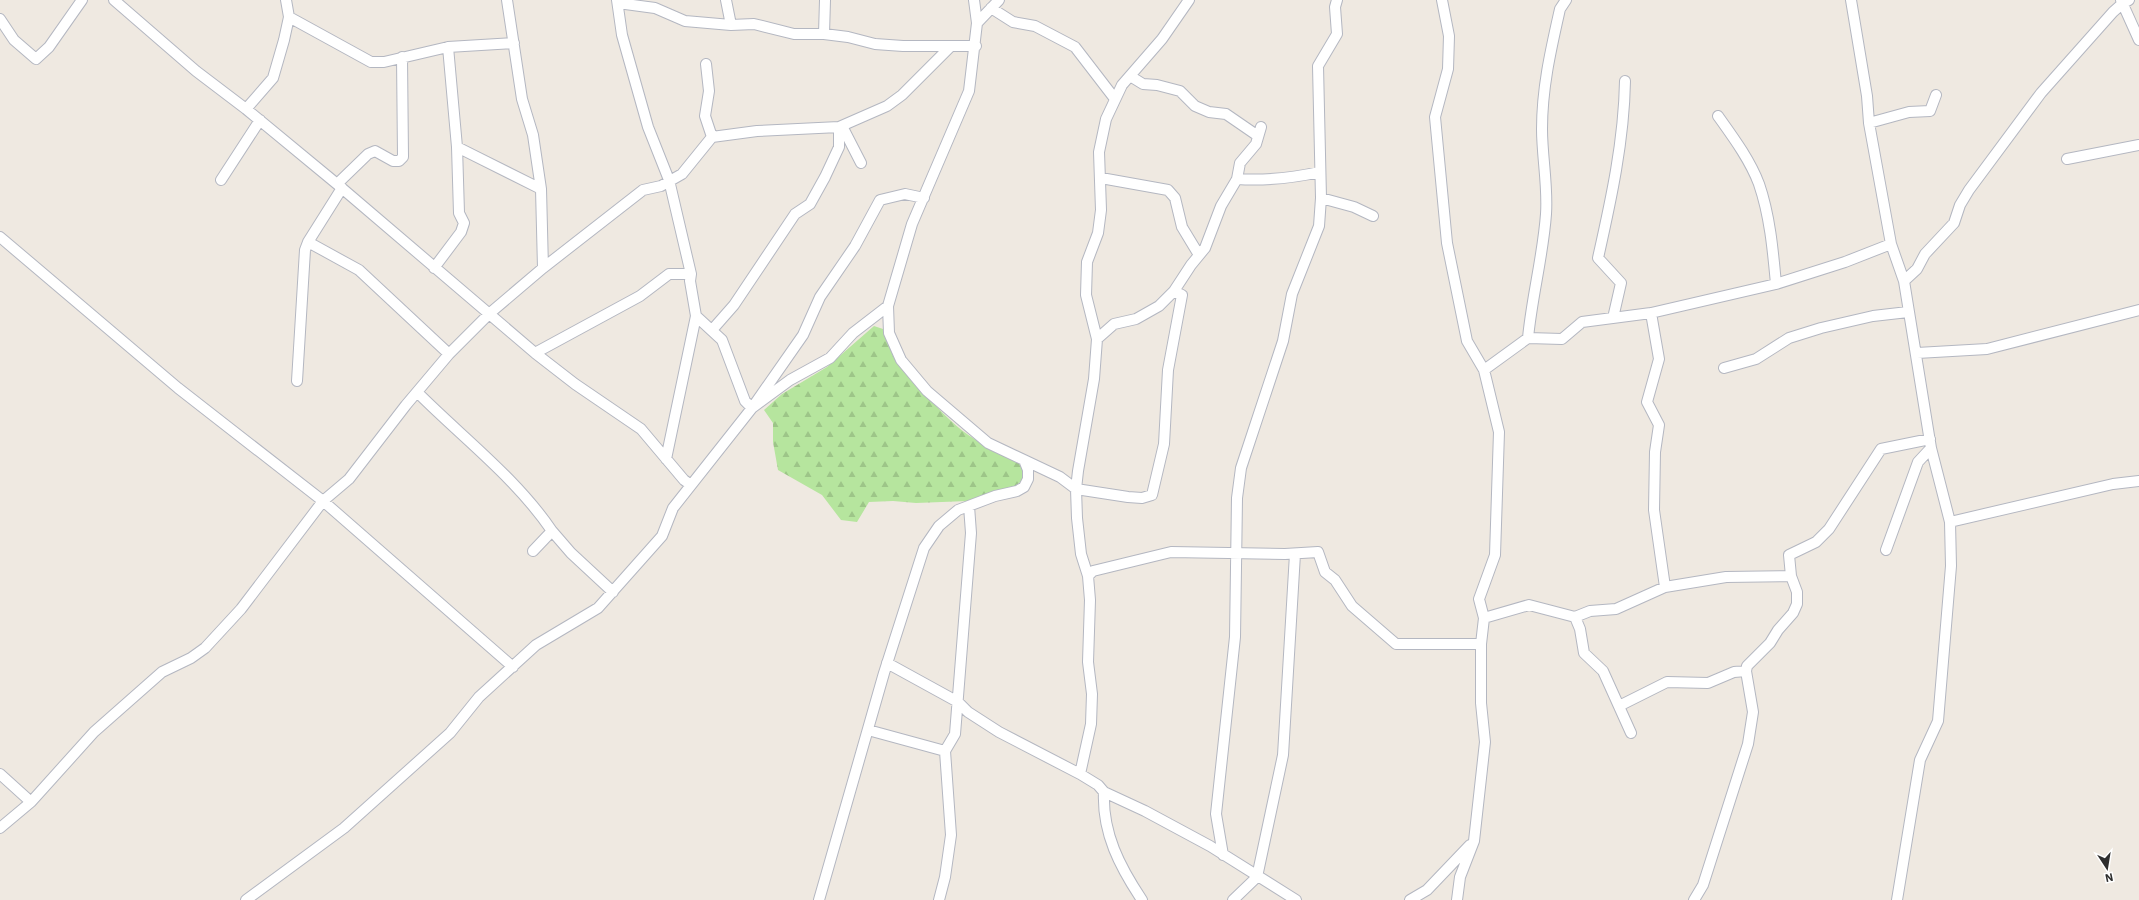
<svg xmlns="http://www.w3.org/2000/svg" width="2139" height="900" viewBox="0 0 2139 900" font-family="'IBM Plex Sans',sans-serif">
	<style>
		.forest { fill: url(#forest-firs) }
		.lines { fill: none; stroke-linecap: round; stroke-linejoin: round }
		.minor-casing { stroke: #b4b7c1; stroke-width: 12 }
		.minor { stroke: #fff; stroke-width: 10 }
	</style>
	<defs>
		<pattern id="forest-firs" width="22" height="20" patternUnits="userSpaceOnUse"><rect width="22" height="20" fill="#b6e59e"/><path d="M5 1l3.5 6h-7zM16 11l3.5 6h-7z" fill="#9dc588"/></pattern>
	</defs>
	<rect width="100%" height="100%" fill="#efe9e1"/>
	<path class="forest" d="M874 326 883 329C899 365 942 420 976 440 993 450 1014 454 1025 470L1023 479 1015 487 968 501 916 503 893 501 869 502 857 522 841 520 822 495 778 470 773 442V423L764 410 782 394 827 367Z"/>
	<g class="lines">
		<g class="minor-casing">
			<path id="minor" d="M114 0 196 71 246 109 337 184 535 353 640 296 669 274H691
				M286 0 289 17 371 62H384L448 47 514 43
				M507 0 522 99 533 135 541 189 543 268
				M617 0 622 35 648 127 669 180 691 274 690 281 696 316 722 340 745 401 752 408 803 335 820 297 855 246 880 200 905 194 924 198
				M726 0 731 25
				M974 0 977 23
				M1442 0 1449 36 1448 69 1435 117 1447 243 1467 341 1484 370 1499 432 1495 555 1479 599 1484 618 1529 605 1575 617
				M1851 0 1867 96 1869 123 1891 244 1904 281 1931 448 1950 522 1951 566 1938 721 1920 760 1897 900
				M2121 0 2139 40
				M618 3 655 8 685 21 731 25 754 24 794 34H824L825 0
				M991 8 1013 22 1035 26 1075 47 1115 99
				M0 19 14 40 36 59 49 47 82 0
				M824 34 848 37 875 44 903 46H951
				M706 64 709 91 705 116 712 137
				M1130 76 1143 84 1157 85 1180 91 1195 106 1209 112 1226 114 1258 136
				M246 109 273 78 284 40 289 17
				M1718 116C1733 137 1750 160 1759 184 1770 216 1773 251 1776 284
				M1869 123 1909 112 1930 111 1936 95
				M842 126 861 163
				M457 147 541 189
				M2067 159 2139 145
				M1101 178 1168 190 1175 198 1182 227 1199 255
				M1237 179C1266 181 1292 178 1320 172
				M221 180 260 120
				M337 184 368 154 375 151 393 161H399L403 157 402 57
				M1321 198 1354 207 1373 216
				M0 237 178 388 323 501 513 667
				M308 242 359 270 449 354
				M434 268 461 232 464 223 459 213 457 147 448 47
				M1904 281 1917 269 1925 254 1954 223 1960 205 1969 190 2041 93 2113 12 2122 4 2129 0
				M1651 313 1659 359 1647 402 1659 425 1655 452 1654 510 1665 587 1726 577 1791 576
				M1613 318 1621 283 1598 258C1611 200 1624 141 1625 81
				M712 330 734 305 795 214 810 204 825 177 839 147V127
				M1528 338C1532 296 1543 256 1546 214 1548 186 1542 157 1542 129 1542 87 1551 49 1560 9L1566 0
				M1097 339 1114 324 1136 319 1159 306 1174 291 1191 265 1205 248 1221 206 1237 179 1240 163 1256 144 1261 127
				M535 353 575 384 641 429 684 480 691 485
				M1917 353 1987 349 2139 310
				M1724 368 1756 359 1789 338 1821 328 1873 316 1908 312
				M1484 370 1528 338 1562 339 1582 322 1651 313 1776 284 1845 262 1891 244
				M297 381 305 250 308 242 342 188
				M418 393C463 438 516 478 552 531L533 551
				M666 459 696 316
				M1024 460 1060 477 1076 489 1128 497 1142 498 1152 495 1164 444 1168 370 1182 295 1174 291
				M1950 522 2113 484 2139 481
				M552 531 571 553 613 592
				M1886 550 1918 462 1931 448
				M1088 576 1093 571 1171 552 1285 554 1318 552 1325 572 1335 580 1352 606 1396 644H1481L1484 618
				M887 663 958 702 968 712 999 732 1080 774
				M1619 706 1667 682 1708 683 1734 672 1746 671 1747 666 1770 643 1778 630 1793 613 1797 604V592L1791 576 1789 555 1816 542 1829 529 1881 449 1930 439
				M868 730 945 751 951 835 945 877 939 900
				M1631 733 1603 671 1584 653 1580 629 1575 617 1590 611 1616 609 1665 587
				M945 751 955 734 971 533 969 506
				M0 774 31 802
				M1104 792 1145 811 1210 846 1296 900
				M0 828 31 802 94 732 162 672 191 658 205 648 241 609 323 501 349 479 406 405 449 354 490 313 543 268 643 190 661 186 682 174 712 137 757 131 839 127 887 106 902 95 951 46H976
				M1223 855 1216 814 1235 637 1237 498 1241 468 1283 341 1292 294 1319 226 1321 198 1318 66 1337 34 1335 7 1337 0
				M246 900 344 828 450 733 479 697 536 645 598 608 662 536 673 508 752 408 790 380 830 358 853 333 888 306
				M819 900 884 673 924 548 939 526 958 510 995 496 1017 491 1024 487 1028 479V470L1024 460 988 443 927 391 901 360 889 333 888 306 912 224 969 91 977 23 999 0
				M1142 900C1120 867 1102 833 1104 792L1098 785 1080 774 1091 724 1092 694 1088 662 1090 600 1088 576 1081 554 1077 518 1076 489 1078 471 1094 379 1097 339 1086 295 1087 262 1098 233 1101 210 1099 152 1106 119 1122 85 1162 39 1189 0
				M1233 900 1257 877 1283 755 1295 554
				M1410 900 1427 890 1470 845
				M1457 900 1460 877 1474 841 1485 742 1481 703V644
				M1694 900 1703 885 1748 744 1753 712 1746 671"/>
		</g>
		<use href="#minor" class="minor"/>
	</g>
	<g transform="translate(2107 868) rotate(168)" stroke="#ffffff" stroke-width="3" paint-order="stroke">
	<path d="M0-3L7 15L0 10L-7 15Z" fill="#2e2e2e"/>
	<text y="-6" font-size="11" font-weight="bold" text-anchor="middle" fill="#2e2e2e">N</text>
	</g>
</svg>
